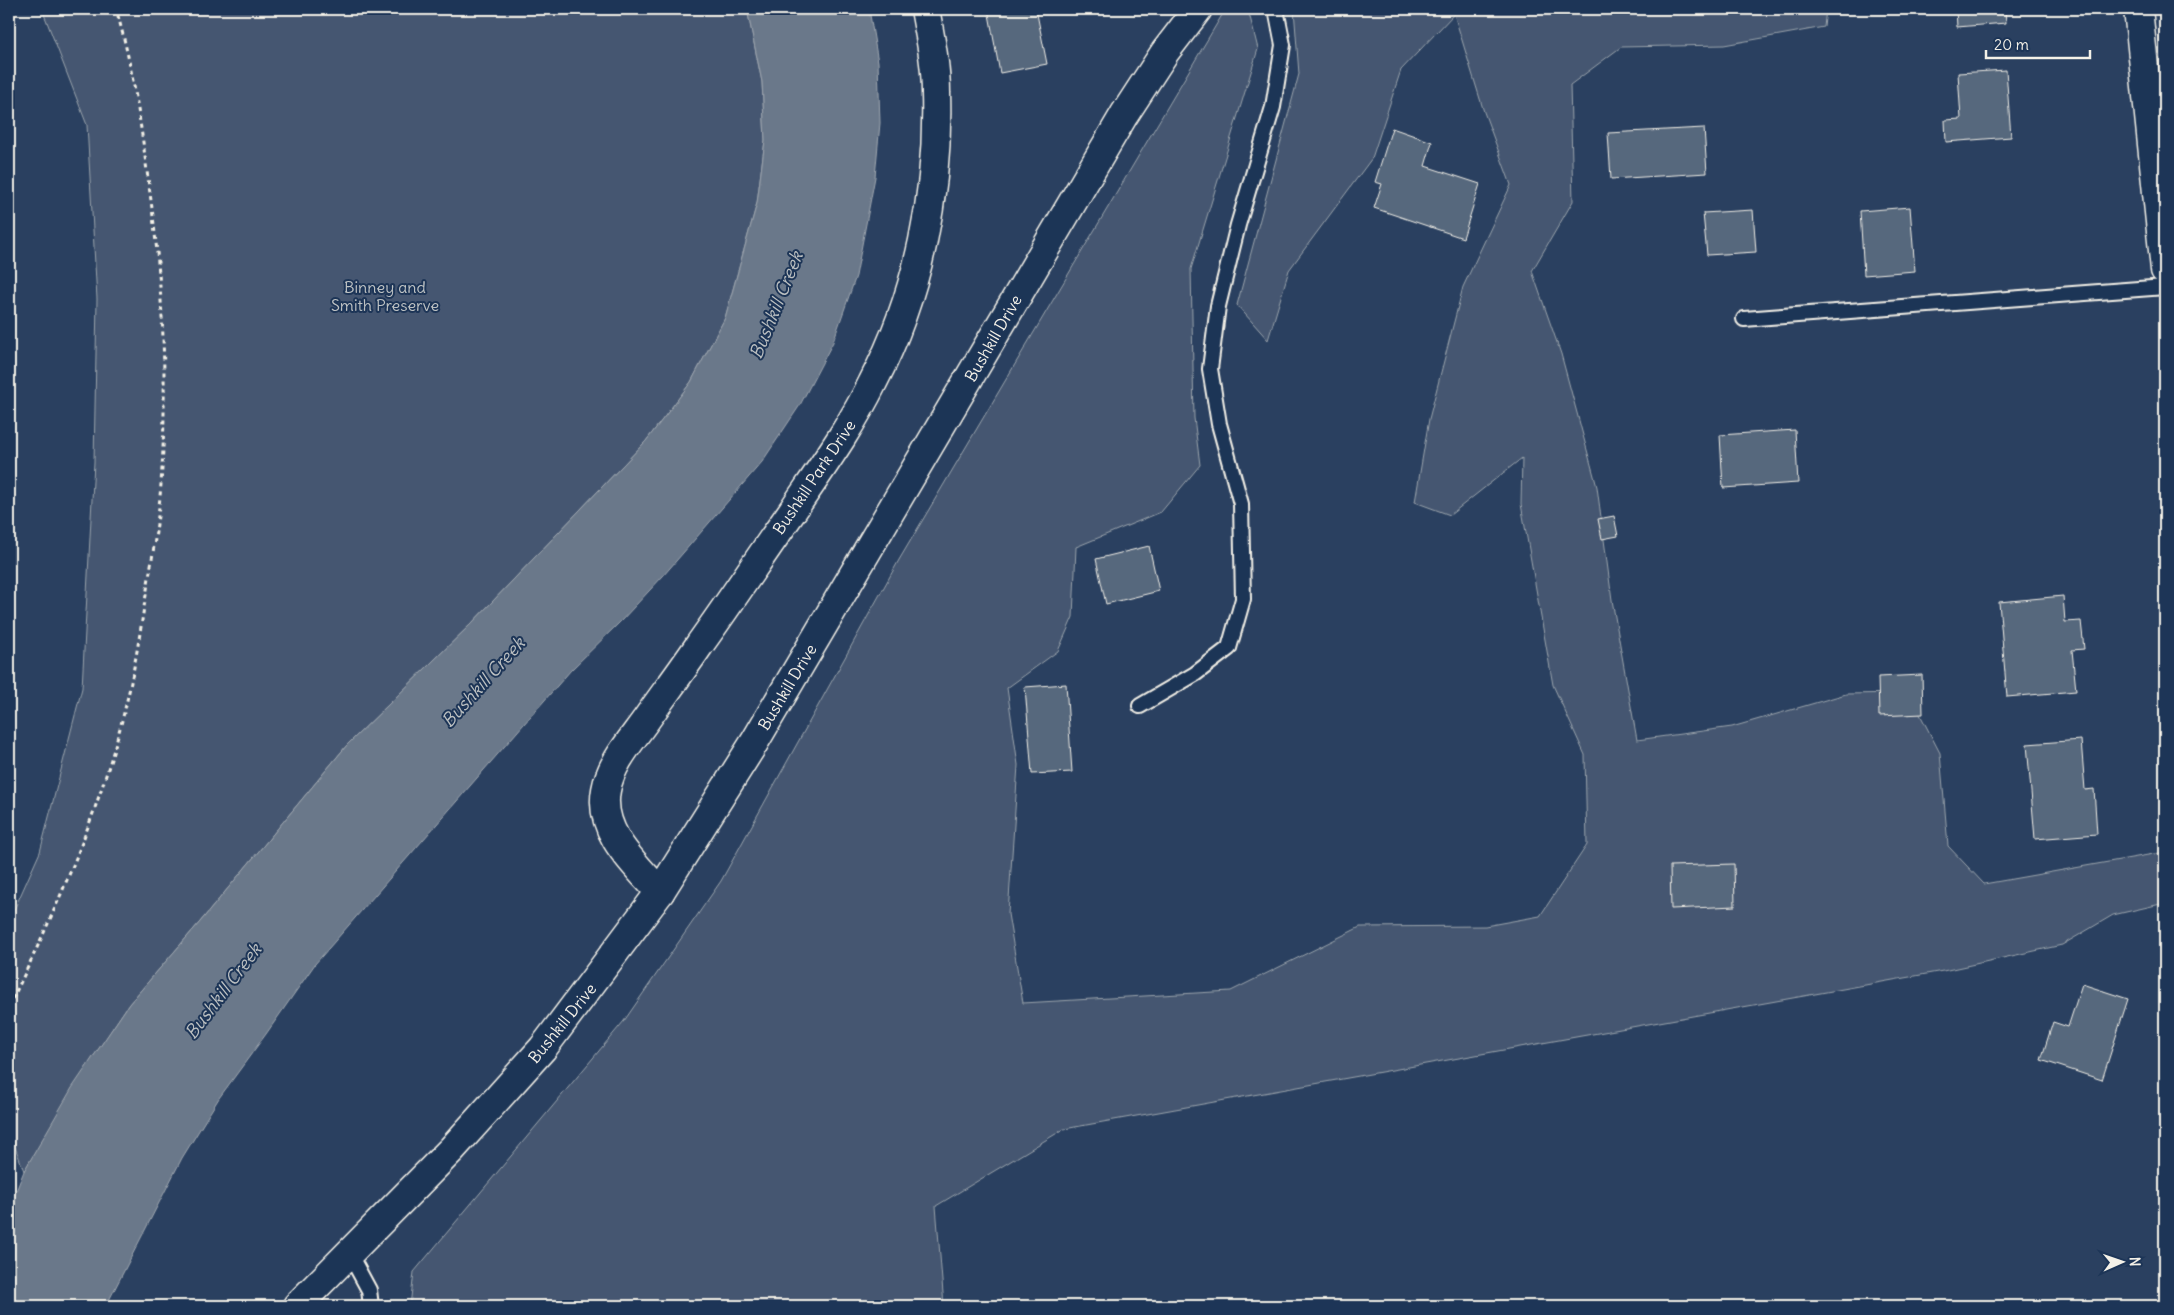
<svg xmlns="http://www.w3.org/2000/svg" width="2174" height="1315" viewBox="0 0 2174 1315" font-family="Delius,sans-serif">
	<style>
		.green { fill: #445771; stroke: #9ca4ac }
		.water { fill: #6a788a; stroke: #a1a8b0 }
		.building { fill: #56677d; stroke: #f4f1e8 }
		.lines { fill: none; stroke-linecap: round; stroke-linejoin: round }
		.service-casing { stroke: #f4f1e8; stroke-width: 18 }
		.minor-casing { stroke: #f4f1e8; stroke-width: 31 }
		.tertiary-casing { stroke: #f4f1e8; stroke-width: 31 }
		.secondary-casing { stroke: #f4f1e8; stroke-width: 31 }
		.path { stroke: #f4f1e8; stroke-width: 3; stroke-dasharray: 4 4; stroke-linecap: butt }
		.service { stroke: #1d3557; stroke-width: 14 }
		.minor { stroke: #1d3557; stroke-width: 28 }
		.tertiary { stroke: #1d3557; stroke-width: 28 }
		.secondary { stroke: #1d3557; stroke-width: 28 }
		.labels { text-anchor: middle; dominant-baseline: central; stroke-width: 4; stroke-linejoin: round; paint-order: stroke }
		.park-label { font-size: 16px; fill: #bfc3c4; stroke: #1d3557 }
		.street-label { font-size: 16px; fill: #f4f1e8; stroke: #1d3557 }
		.water-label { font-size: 18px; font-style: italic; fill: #bdc1c2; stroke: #1d3557 }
	</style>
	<rect width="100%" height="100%" fill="#2a4060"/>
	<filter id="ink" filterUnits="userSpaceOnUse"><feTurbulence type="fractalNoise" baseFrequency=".02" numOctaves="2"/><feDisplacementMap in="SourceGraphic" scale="10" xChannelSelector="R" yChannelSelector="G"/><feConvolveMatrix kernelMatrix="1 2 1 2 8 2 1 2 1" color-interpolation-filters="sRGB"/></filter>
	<g filter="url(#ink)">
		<path class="green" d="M42 9H747L762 82 765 140 757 203 725 318 691 382 646 441 471 624 347 745 200 922 129 1004 92 1059 24 1171 9 1131V921L40 852 82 688 94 462 97 299 87 125Z
			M1234 9H1248L1258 49 1191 269 1194 418 1200 465 1161 512 1076 547 1073 617 1058 651 1007 688 1018 765 1008 914 1023 1003 1231 991 1360 927 1485 926 1540 916 1587 845 1585 755 1553 685 1521 504 1522 458 1450 515 1415 502 1429 419 1463 287 1511 185 1484 112 1454 14 1401 70 1372 158 1289 270 1268 340 1237 305 1299 74 1294 9H1826L1824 27 1724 45 1621 47 1570 85 1573 201 1532 271 1561 354 1597 487 1612 600 1637 740 1732 727 1846 694 1909 693 1940 753 1948 846 1984 884 2165 852V903L2113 915 2062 945 1943 971 1064 1129 936 1206 944 1306H410L414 1272 624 1021 721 881 899 560 1225 10Z"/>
		<path class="water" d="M747 9H869L878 62 880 123 875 177 856 276 833 342 800 405 762 462 663 576 621 621 571 670 315 964 266 1034 219 1098 182 1158 106 1306H9V1209L24 1171 72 1088 129 1004 200 922 347 745 471 624 646 441 691 382 725 318 757 203 765 140 762 82Z"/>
		<path class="building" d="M988 9H1036L1047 64 1000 73Z
			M1956 9H2005L2006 23 1957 27Z
			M2006 70 2011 137 1946 142 1945 120 1961 119 1958 73Z
			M1392 128 1432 142 1425 166 1480 184 1463 238 1374 208 1382 184 1375 182Z
			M1704 128 1707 173 1611 179 1608 133Z
			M1910 207 1915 271 1864 275 1860 211Z
			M1753 210 1756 252 1707 255 1703 213Z
			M1795 430 1798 483 1723 488 1720 435Z
			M1614 516 1618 536 1602 539 1598 519Z
			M1149 546 1159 591 1106 604 1096 559Z
			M2063 596 2065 622 2081 621 2084 649 2072 650 2076 691 2007 697 1999 602Z
			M1922 675 1923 714 1879 716 1878 677Z
			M1066 684 1072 772 1032 774 1025 687Z
			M2081 740 2085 790 2094 789 2097 834 2035 839 2027 744Z
			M1734 864 1735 906 1671 909 1670 866Z
			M2082 984 2128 999 2102 1080 2041 1060 2053 1022 2068 1027Z"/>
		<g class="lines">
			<g class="service-casing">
				<path id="service" d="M1744 319 2165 287
					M1140 706 1195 674 1229 648 1243 599 1241 504 1219 424 1210 369 1218 306 1238 225 1273 107 1283 45 1276 9
					M349 1253 369 1290 371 1306"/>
			</g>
			<g class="minor-casing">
				<path id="minor" d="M660 892C635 864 598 832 606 790 611 762 632 740 648 717 665 693 683 669 700 644 731 601 760 557 791 513 820 470 850 429 873 382 919 294 939 191 936 93 936 65 930 36 925 9"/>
			</g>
			<g class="tertiary-casing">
				<path id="tertiary" d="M2138 9 2165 270"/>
			</g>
			<g class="secondary-casing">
				<path id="secondary" d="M297 1306 452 1149 543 1048 660 892 754 743 1124 115 1165 52 1198 9"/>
			</g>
			<path class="path" d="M9 1006C53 917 94 824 120 728 131 688 138 648 144 607 151 566 158 526 161 484 168 385 163 285 149 186 141 126 133 67 116 9"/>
			<use href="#service" class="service"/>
			<use href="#minor" class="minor"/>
			<use href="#tertiary" class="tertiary"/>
			<use href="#secondary" class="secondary"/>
		</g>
	</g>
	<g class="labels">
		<g class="park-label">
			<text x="385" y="287">Binney and<tspan x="385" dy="18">Smith Preserve</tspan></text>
		</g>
		<g class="street-label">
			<text transform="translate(993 338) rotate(-60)">Bushkill Drive</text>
			<text transform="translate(814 477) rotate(-56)">Bushkill Park Drive</text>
			<text transform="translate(787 687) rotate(-59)">Bushkill Drive</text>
			<text transform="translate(562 1023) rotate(-51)">Bushkill Drive</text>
		</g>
		<g class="water-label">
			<text transform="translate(776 305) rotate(-68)">Bushkill Creek</text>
			<text transform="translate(483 682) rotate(-48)">Bushkill Creek</text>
			<text transform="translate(223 991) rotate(-53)">Bushkill Creek</text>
		</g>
	</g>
	<rect width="2174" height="1315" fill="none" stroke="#1d3557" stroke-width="30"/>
	<rect x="15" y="15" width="2144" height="1285" fill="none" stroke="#f4f1e8" stroke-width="2" filter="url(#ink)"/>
	<g transform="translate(2122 1262) rotate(88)" stroke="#1d3557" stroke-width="4" paint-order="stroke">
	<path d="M0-4L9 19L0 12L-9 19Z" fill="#f4f1e8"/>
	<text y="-8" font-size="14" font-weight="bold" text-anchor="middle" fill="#f4f1e8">N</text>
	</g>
	<path d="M1986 50v8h104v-8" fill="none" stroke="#f4f1e8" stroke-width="2.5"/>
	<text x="1994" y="50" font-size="15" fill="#f4f1e8" stroke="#1d3557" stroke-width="4" paint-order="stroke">20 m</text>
</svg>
